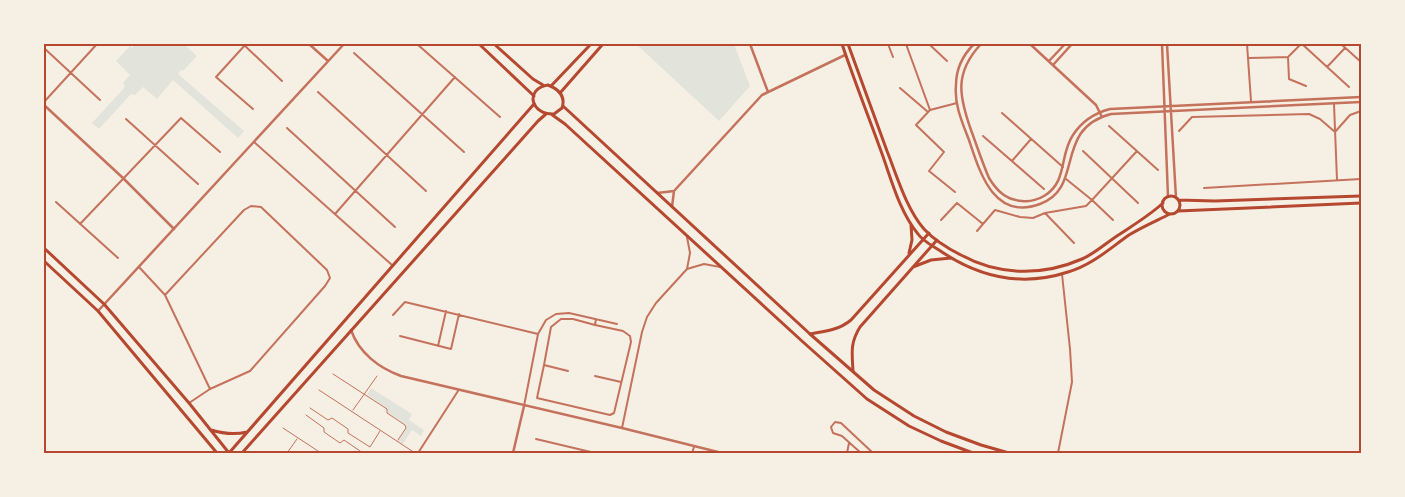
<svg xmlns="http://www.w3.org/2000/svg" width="1405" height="497" viewBox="0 0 1405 497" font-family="'Space Grotesk',sans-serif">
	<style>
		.green { fill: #e2e4dc }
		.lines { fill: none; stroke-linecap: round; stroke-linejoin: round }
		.service { stroke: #c5725c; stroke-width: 1 }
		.minor { stroke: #c5725c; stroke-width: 2 }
		.tertiary { stroke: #c5725c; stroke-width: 2.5 }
		.secondary { stroke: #b5482f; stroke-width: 3 }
		.primary { stroke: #b5482f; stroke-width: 3 }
		.neatline { fill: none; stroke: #b5482f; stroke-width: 2 }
	</style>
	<rect width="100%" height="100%" fill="#f6efe4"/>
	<path class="green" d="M136 44H184L197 56 183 71 181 70 178 74 244 131 238 138 173 80 157 99 143 87 135 95 131 94 99 129 92 123 125 87 123 83 130 75 116 61 130 46 132 48Z
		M636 44H734L750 86 719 121Z
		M371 388 412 414 409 420 424 430 421 436 412 430 403 444 398 441 406 428V425L388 413V409L367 395Z"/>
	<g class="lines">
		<path class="service" d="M333 374 387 409V413L405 425 406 428 398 440
			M319 390 415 453
			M310 408 328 420 332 418 348 429V433L370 447 380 431
			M353 410 377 376
			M306 415 324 428V432L340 443 344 440 363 453
			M283 428 321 453
			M287 453 297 439"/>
		<path class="minor" d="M243 44 282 81
			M246 44 216 77 253 109
			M417 44 500 117
			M888 44 893 57
			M906 44 930 110
			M929 44 947 61
			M1247 44 1251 101
			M1302 44 1349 87
			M1341 44 1361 62
			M44 48 100 100
			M354 53 464 152
			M1288 57 1301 44
			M1248 58 1288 57 1289 79 1306 86
			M1327 67 1345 48
			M900 88 928 112
			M318 92 426 191
			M44 102 97 44
			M1334 104 1337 180
			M1002 113 1063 167
			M126 119 198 184
			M1109 126 1158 170
			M287 128 395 227
			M1179 131 1192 117 1309 114 1320 119 1335 132 1350 115 1361 111
			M983 136 1044 189
			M254 142 392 265
			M1083 151 1138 203
			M1012 161 1031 139
			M1066 179 1092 200 1137 151
			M1204 188 1361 179
			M955 192 929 171 944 152 916 125 930 110 957 103
			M56 202 118 258
			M1045 213 1074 243
			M335 214 455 77
			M941 220 957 203 983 224
			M80 224 181 118 220 152
			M977 231 995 210 1020 217 1033 218 1045 213 1086 206 1092 200 1113 220
			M687 237 690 253 687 269
			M139 267 165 295 210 389
			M165 295 244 210 251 206 261 207 327 270 330 278 325 286 250 371 210 389 189 403
			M393 315 405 302 538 334
			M400 336 451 349 459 314
			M438 346 446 311
			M544 365 551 327 561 319H573L595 325 596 319
			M568 371 544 365 537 398 610 415 614 413 631 342 630 336 623 331 595 325
			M595 376 621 382
			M524 406 538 334 546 320 556 314 569 313 617 324
			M622 428 642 332 647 317 656 303 687 269 704 264 720 267
			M536 439 595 453
			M418 453 458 391
			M692 453 694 447
			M847 453 849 443
			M861 453 842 436 833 433 831 427 835 422 841 423 873 453
			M1058 453 1072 382 1070 349 1062 274"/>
		<path class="tertiary" d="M309 44 328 61
			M750 44 768 92
			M974 44C963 55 956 69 956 85 954 104 962 122 969 140 980 173 994 221 1040 204 1085 188 1053 129 1111 114L1361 102
			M981 44C954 73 959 96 971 130 977 146 982 162 989 178 997 191 1006 200 1022 201 1030 202 1037 200 1044 196 1068 182 1059 155 1073 135 1082 121 1095 113 1110 109L1361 97
			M1030 44 1096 105 1102 117
			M1162 44 1168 197
			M1167 44 1176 198
			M1049 61 1065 44
			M1053 65 1072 44
			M44 105 123 178 174 229
			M674 191 762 95 845 55
			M657 193 674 191 672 207
			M98 311 344 44
			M351 330C359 353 379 368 401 376L622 428 722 453
			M513 453 524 406"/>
		<path class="secondary" d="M842 44C854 80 868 115 881 151 891 178 899 211 918 234 923 241 931 245 939 250 978 277 1022 287 1068 272 1092 265 1109 249 1129 235 1142 227 1156 221 1170 214
			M848 44C861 79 874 115 887 151 897 176 906 208 924 229 934 240 949 249 961 255 999 276 1043 276 1082 259 1096 253 1107 242 1120 234 1135 224 1150 215 1163 203
			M551 86 591 44
			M560 93 603 44
			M1162 205a9 9 0 1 1 18 0a9 9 0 1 1-18 0Z
			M1178 200 1215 201 1361 196
			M1178 211 1361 203
			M44 248 104 304 189 403 229 453
			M909 253 912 240 911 225
			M44 261 98 311 217 453
			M913 267 931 260 951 258
			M810 334C826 331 839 330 851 320L929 233
			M853 371C852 353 850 343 860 327L937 240
			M211 430C224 434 234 435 247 432
			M229 453 534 104
			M242 453 538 121 546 114"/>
		<path class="primary" d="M479 44 534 96
			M494 44 533 79 543 85
			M548 85C558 89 566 96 562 108L554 114C531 115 524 89 548 85Z
			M563 106 810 334 874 390 914 416 946 432 981 445 1009 453
			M551 114 565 124 803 342 867 399 909 426 941 441 973 453"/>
	</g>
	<rect width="1405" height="497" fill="none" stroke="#f6efe4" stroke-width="90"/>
	<rect x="45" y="45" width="1315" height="407" class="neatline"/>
</svg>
